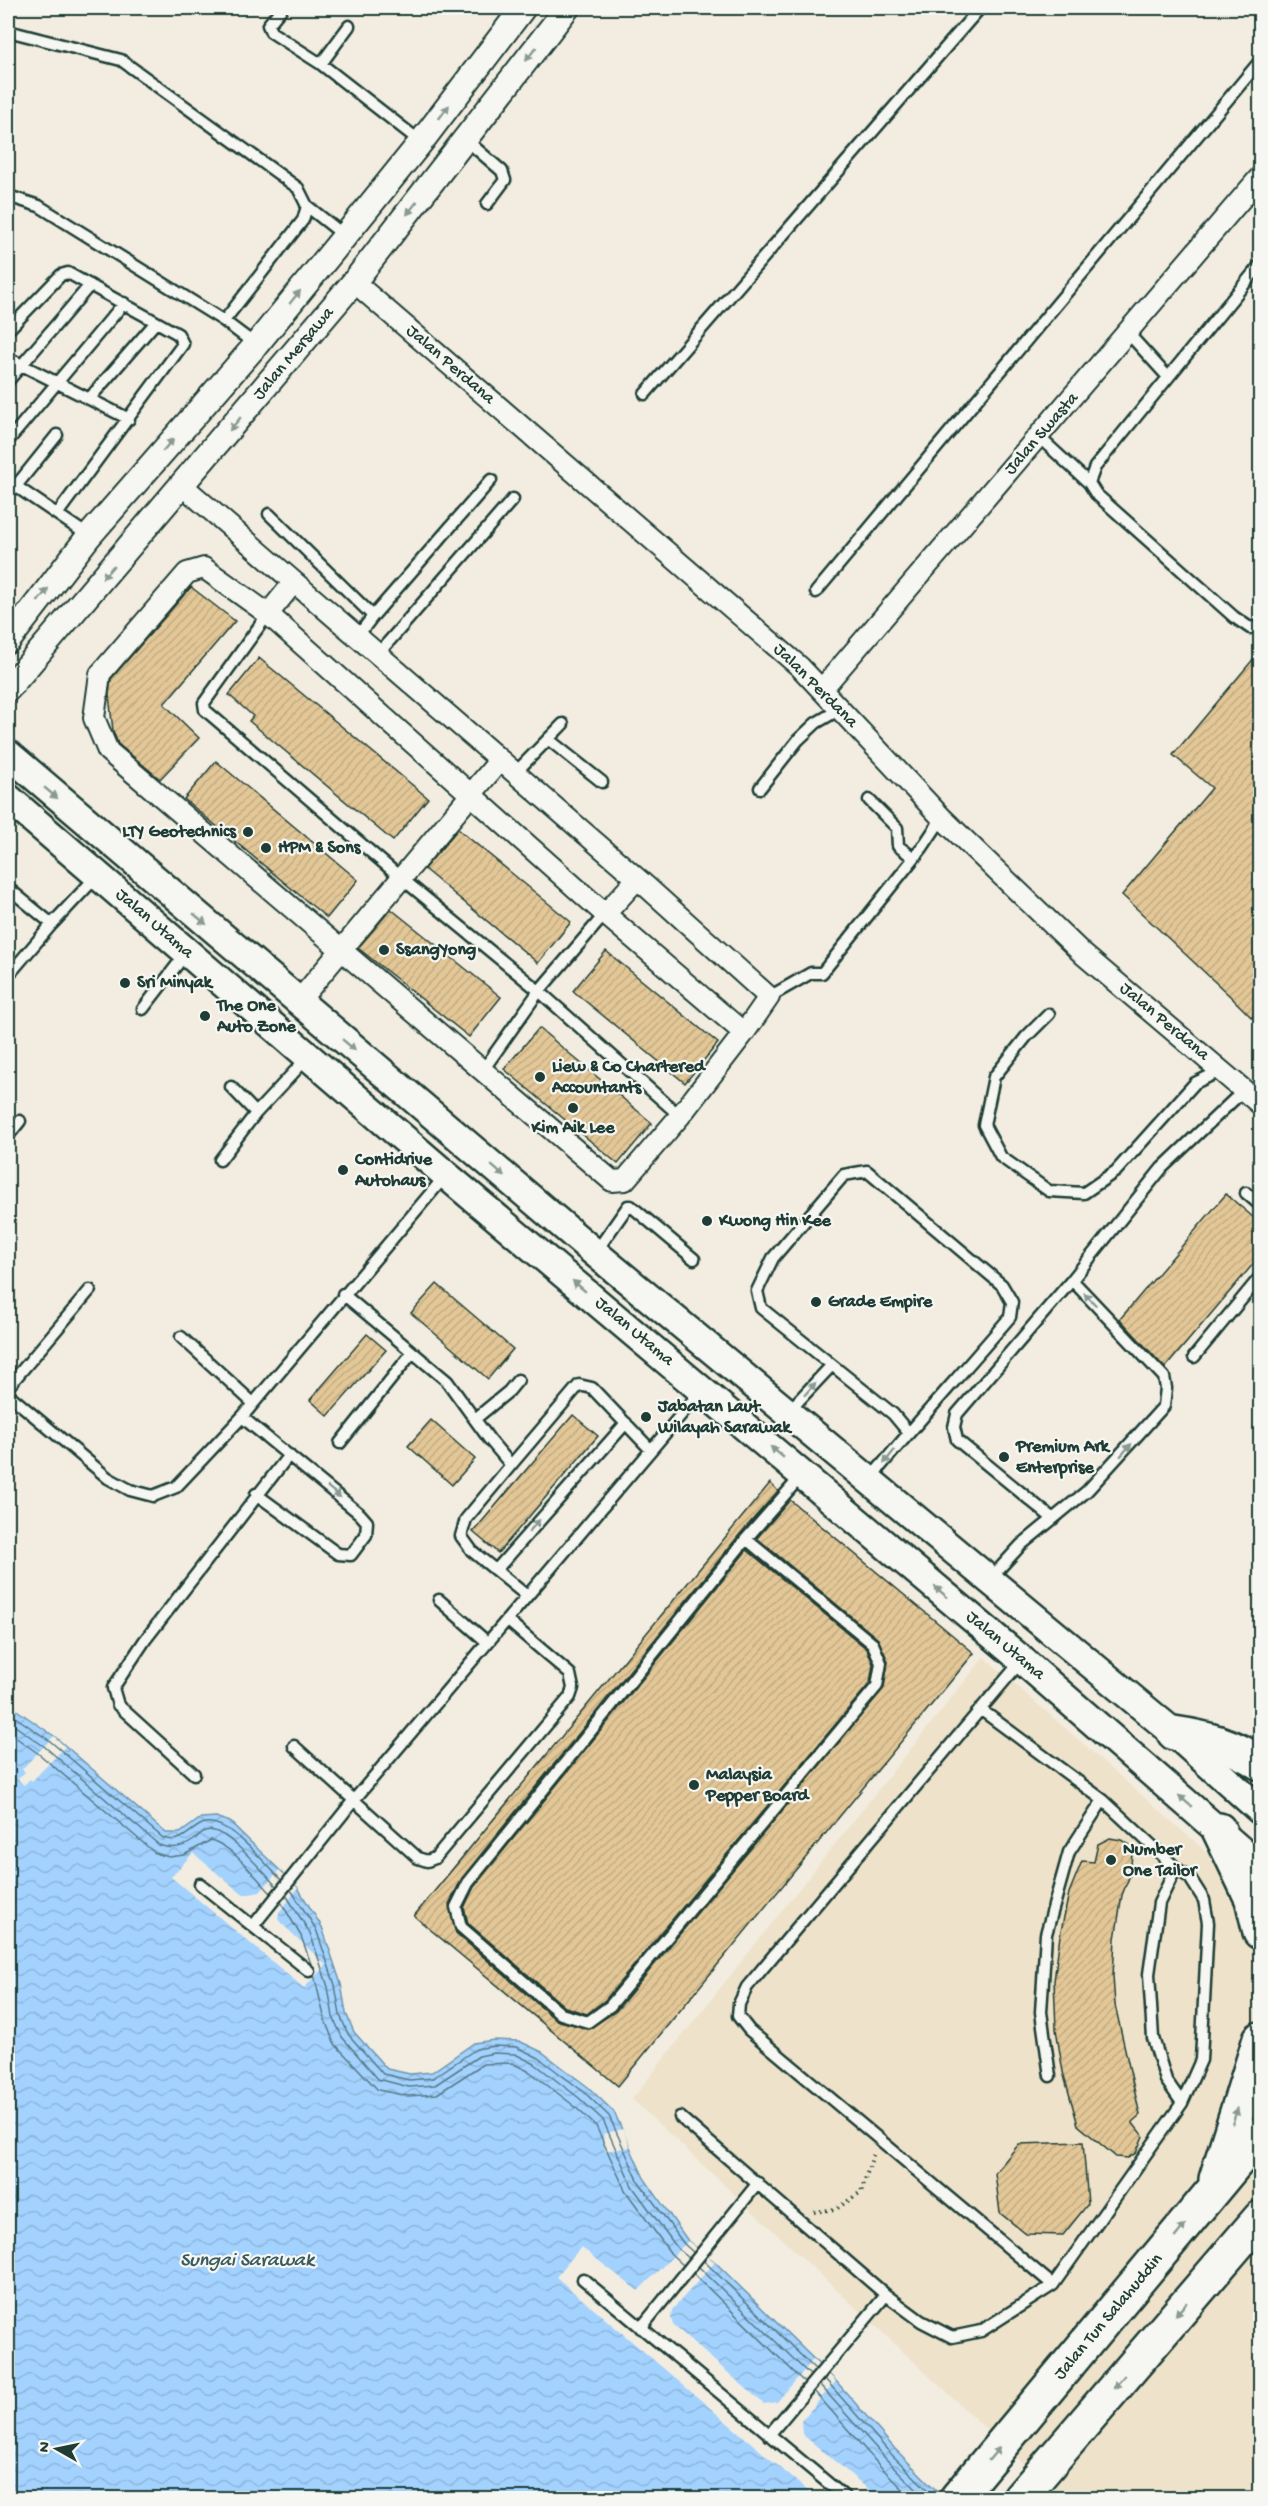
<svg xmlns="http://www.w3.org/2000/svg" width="1268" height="2506" viewBox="0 0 1268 2506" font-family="'Gochi Hand',sans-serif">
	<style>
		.built { fill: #eee2ca }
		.water { fill: url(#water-waves); stroke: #6e96ae; stroke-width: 1.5 }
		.pier { fill: #f2ede0 }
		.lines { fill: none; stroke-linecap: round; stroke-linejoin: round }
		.shore { stroke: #547985; stroke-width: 1.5 }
		.building { fill: url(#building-hatch); stroke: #1f3d34; stroke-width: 1.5 }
		.service-casing { stroke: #1f3d34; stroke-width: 15 }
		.minor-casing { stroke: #1f3d34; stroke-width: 24 }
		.tertiary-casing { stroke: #1f3d34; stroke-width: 28 }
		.secondary-casing { stroke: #1f3d34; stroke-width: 32 }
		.trunk-casing { stroke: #1f3d34; stroke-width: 38 }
		.path { stroke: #1f3d34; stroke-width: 4; stroke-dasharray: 1.5 4.5; stroke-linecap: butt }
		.service { stroke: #f6f6f2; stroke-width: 10 }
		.minor { stroke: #f6f6f2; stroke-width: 20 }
		.tertiary { stroke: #f6f6f2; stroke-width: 24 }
		.secondary { stroke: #f6f6f2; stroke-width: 27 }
		.trunk { stroke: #f6f6f2; stroke-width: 33 }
		.oneway { fill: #8a9a93 }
		.poi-dot { fill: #1f3d34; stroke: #f6f6f2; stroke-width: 2 }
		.labels { text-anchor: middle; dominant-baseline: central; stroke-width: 4.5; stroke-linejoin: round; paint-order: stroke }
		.street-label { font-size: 18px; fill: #1f3d34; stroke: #f6f6f2 }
		.poi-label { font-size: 18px; font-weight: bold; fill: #1f3d34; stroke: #f6f6f2; text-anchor: start }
		.water-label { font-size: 20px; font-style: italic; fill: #395b5d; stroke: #f6f6f2 }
	</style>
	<defs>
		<pattern id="water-waves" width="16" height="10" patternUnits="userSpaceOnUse" patternTransform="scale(1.5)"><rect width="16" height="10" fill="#a3d2ff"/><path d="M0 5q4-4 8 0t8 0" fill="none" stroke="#8cb5db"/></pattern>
		<pattern id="building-hatch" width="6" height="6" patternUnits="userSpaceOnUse" patternTransform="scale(1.5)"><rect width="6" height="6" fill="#e3c797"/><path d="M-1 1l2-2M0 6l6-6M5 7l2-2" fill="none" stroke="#c2ac83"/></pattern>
	</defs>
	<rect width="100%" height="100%" fill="#f2ede0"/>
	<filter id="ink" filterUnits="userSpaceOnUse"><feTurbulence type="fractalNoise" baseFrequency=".0167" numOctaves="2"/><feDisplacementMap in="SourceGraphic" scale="12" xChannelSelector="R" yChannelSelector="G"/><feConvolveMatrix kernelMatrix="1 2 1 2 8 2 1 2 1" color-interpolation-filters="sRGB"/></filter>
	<g filter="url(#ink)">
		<path class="built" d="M984 1657 1260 1899V2498H1060L632 2099Z"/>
		<path class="water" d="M8 1704 54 1736 166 1833H180L201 1818 216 1817 230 1822 298 1888 322 1927 341 1984 346 2013 354 2032 387 2069 410 2074 432 2072 474 2043 494 2040 519 2041 542 2052 588 2087 614 2112 644 2178 688 2241 715 2262 836 2381 895 2449 944 2498H8Z"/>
		<path class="pier" d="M54 1736 65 1747 32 1781 30 1779 24 1785 18 1779 25 1772 22 1769Z
			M193 1853 242 1894H250L260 1892 279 1870 298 1888 279 1913 278 1919 281 1923 326 1965 304 1988 171 1877Z
			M623 2129 630 2147 605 2151 603 2134Z
			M688 2241 715 2262 672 2310 671 2318 673 2325 764 2404 777 2402 813 2360 836 2381 801 2421 802 2434 879 2498H816L556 2277 581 2247 638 2291Z"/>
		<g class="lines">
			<path class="shore" d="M8 1712 50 1741 163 1838C181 1844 186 1833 200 1825 224 1811 266 1865 281 1880
				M8 1721 45 1747 159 1845C172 1850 183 1848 194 1840 198 1837 201 1832 205 1831 223 1823 265 1874 276 1886
				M8 1732 39 1754 155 1853 169 1857 184 1855 211 1840C235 1848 254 1876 271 1893
				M291 1890 316 1929 335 1985 340 2015 348 2034 383 2074 409 2080 433 2078 476 2049 494 2046 517 2047 539 2058 584 2092 609 2116 639 2182 684 2244 693 2252
				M286 1895 310 1933 328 1987 333 2017 342 2037 378 2079 409 2087 435 2085 479 2056 494 2053 515 2054 535 2064 579 2098 603 2120 632 2186 678 2249 689 2258
				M281 1902 301 1936 311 1964
				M314 1975 325 2020 334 2043 378 2090 408 2096 437 2094 483 2064 512 2063 530 2072 573 2105 596 2126 625 2190 671 2254 683 2265
				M704 2261 815 2369
				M699 2267 810 2375
				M694 2274 804 2382
				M825 2379 890 2453 936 2498
				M820 2385 885 2458 925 2498
				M814 2391 878 2464 912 2498"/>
		</g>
		<path class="building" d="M191 587 235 621 164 704 199 738 160 779 118 744 113 731 109 695 111 679Z
			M1260 651V1010L1252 1018 1230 996 1122 895 1212 788 1173 755Z
			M259 658 428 798 393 841 249 721 253 716 229 695Z
			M216 761 358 880 327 918 184 799Z
			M458 829 571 922 538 963 424 869Z
			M391 909 501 997 469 1037 358 948Z
			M606 951 718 1043 685 1083 573 991Z
			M539 1028 652 1123 618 1164 504 1069Z
			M1226 1194 1260 1223V1256L1165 1368 1120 1319Z
			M437 1284 513 1349 488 1379 411 1313Z
			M367 1334 386 1350 328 1416 310 1400Z
			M573 1415 598 1436 498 1553 473 1532Z
			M431 1420 475 1459 452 1485 408 1446Z
			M770 1483 778 1491 740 1534 462 1878 449 1904 456 1933 556 2020 589 2029 616 2011 884 1688 888 1661 878 1639 757 1538 790 1500 974 1653 618 2086 414 1916Z
			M747 1550 867 1649 873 1664 870 1683 605 2000 587 2014 565 2007 468 1923 464 1908 474 1887Z
			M1110 1838 1121 1840 1130 1845 1132 1854 1130 1875 1122 1895 1115 1939 1113 1976 1115 2005 1140 2115 1132 2122 1143 2136 1136 2153 1128 2158 1116 2157 1078 2125 1063 2072 1056 2029 1054 1981 1060 1936 1069 1893 1082 1861 1094 1862 1098 1844Z
			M1083 2142 1088 2204 1063 2235 1026 2234 1000 2213 995 2173 1019 2144Z"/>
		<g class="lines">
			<g class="service-casing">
				<path id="service" d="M282 8 268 25 271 32 321 64 421 142
					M8 31 121 60 298 188 307 206 303 220 224 321
					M321 64 349 26
					M465 139 502 171 505 180 487 204
					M8 196 39 206 224 321 256 345
					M307 206 345 236
					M1260 265 1095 467 1089 483 1096 494 1234 617 1250 628 1260 626
					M8 330 61 275 68 273 178 334 183 344 58 513
					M1128 333 1167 376
					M8 358 129 419
					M8 381 90 285
					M645 394 980 8
					M89 399 156 322
					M1039 437 1089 483
					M8 441 124 303
					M8 481 89 536
					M16 486 57 435
					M269 514 373 616 357 637
					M816 592 1260 61
					M268 614 204 703 205 710 400 877 539 991 680 1116
					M373 616 491 480
					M378 654 513 499
					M548 739 602 782
					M514 774 563 724
					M760 788 798 740 816 723 840 709
					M869 800 897 828 898 846 914 858
					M8 888 52 924
					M8 972 12 971 52 924 97 876
					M769 997 811 973H822L922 848 942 818
					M143 1009 187 952
					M1049 1014 1026 1037 994 1077 984 1125 1001 1157 1049 1191 1084 1193 1116 1171 1195 1083 1222 1070
					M483 1070 539 991 605 914
					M231 1087 256 1113
					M8 1136 20 1121
					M220 1160 256 1113 308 1057
					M1246 1193 1260 1205
					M595 1253 628 1206H631L694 1259
					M343 1294 447 1381 489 1439 511 1465 579 1385 592 1388 650 1449
					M181 1337 253 1403
					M1194 1357 1260 1277
					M8 1387 90 1290
					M8 1394 108 1478 130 1490 153 1496 176 1487 242 1417 446 1175
					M787 1413 832 1365
					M242 1417 360 1514 367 1522 366 1535 351 1555 338 1554 256 1494
					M475 1419 509 1391 518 1380
					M340 1443 412 1353
					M511 1465 466 1519 461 1536 472 1551 527 1596
					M869 1480C915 1425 963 1372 1010 1317L1012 1302 1002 1285 867 1171 844 1175 773 1258 757 1291 761 1308 893 1414 908 1432
					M1052 1518 957 1440 954 1427 957 1414 1072 1280 1162 1168 1244 1090
					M746 1539 873 1644 881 1663 877 1686 610 2006 588 2022 561 2014 461 1927 456 1907 468 1883 746 1539 803 1474
					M496 1570 626 1423
					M989 1580 1021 1545 1087 1491 1164 1406 1166 1388 1164 1377 1072 1280
					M439 1600 487 1642
					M1022 1660 747 1987 739 2004 738 2016 749 2030 1053 2285
					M294 1746 418 1858 427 1861 435 1858 570 1697 573 1688 570 1674 507 1620
					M194 1774 118 1705 113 1688 145 1640 289 1455
					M1176 1868 1159 1903 1149 1974 1153 2038 1166 2080 1182 2103
					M200 1884 309 1971
					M253 1926 354 1800 702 1390
					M1050 2076 1041 2012 1046 1934 1069 1852 1103 1800
					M680 2117 886 2295 921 2321 952 2337 981 2331 1053 2285 1182 2103 1201 2060 1208 1923 1204 1900 1190 1878 1176 1868 1103 1800 980 1709
					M583 2279 846 2498
					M641 2328 758 2183
					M769 2435 886 2295"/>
			</g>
			<g class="minor-casing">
				<path id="minor" d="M354 282 800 667 942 818 1084 955 1260 1104
					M183 486 647 887 769 997 744 1033
					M204 568 268 614 605 914 744 1033 680 1116 625 1180 612 1181 108 751 94 718 100 674 187 573Z
					M268 614 294 582
					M822 689 1260 177
					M605 914 637 879
					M298 1002 499 761"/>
			</g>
			<g class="tertiary-casing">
				<path id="tertiary" d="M8 641 89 536 256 345 345 236 421 142 523 8
					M8 689 354 282 567 8"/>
			</g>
			<g class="secondary-casing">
				<path id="secondary" d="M8 754 595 1253 1174 1733 1260 1810
					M8 798 446 1175 1022 1660 1260 1867"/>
			</g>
			<g class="trunk-casing">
				<path id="trunk" d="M1174 1733C1208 1738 1232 1745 1260 1763
					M1219 1830 1252 1899 1260 1932
					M1216 2179 1260 2039
					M957 2498 1260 2134
					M1020 2498 1260 2218"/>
			</g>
			<path class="path" d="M814 2212 836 2209 861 2192 874 2152"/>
			<use href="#service" class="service"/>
			<use href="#minor" class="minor"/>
			<use href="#tertiary" class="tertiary"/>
			<use href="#secondary" class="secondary"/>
			<use href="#trunk" class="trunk"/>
		</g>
		<defs><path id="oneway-solid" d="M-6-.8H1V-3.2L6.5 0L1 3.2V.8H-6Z" transform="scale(1.5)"/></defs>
		<g class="oneway">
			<use href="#oneway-solid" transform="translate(531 54) rotate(128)"/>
			<use href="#oneway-solid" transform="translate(444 112) rotate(-53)"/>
			<use href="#oneway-solid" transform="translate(412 208) rotate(128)"/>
			<use href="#oneway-solid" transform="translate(295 297) rotate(-51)"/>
			<use href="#oneway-solid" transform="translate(235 424) rotate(130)"/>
			<use href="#oneway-solid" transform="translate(168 445) rotate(-49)"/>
			<use href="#oneway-solid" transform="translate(108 572) rotate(131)"/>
			<use href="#oneway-solid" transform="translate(43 595) rotate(-52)"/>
			<use href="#oneway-solid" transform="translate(51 793) rotate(40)"/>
			<use href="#oneway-solid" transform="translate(200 919) rotate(40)"/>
			<use href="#oneway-solid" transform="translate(349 1045) rotate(40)"/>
			<use href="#oneway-solid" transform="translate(498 1171) rotate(41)"/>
			<use href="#oneway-solid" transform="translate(579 1286) rotate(-140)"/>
			<use href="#oneway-solid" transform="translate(1090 1299) rotate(-134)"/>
			<use href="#oneway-solid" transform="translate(810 1389) rotate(-48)"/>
			<use href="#oneway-solid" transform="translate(1126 1450) rotate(-49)"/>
			<use href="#oneway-solid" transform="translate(777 1452) rotate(-140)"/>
			<use href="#oneway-solid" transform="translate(889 1457) rotate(128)"/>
			<use href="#oneway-solid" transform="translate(334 1492) rotate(39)"/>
			<use href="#oneway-solid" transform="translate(534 1526) rotate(-48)"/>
			<use href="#oneway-solid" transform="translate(941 1592) rotate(-140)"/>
			<use href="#oneway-solid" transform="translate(1185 1801) rotate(-139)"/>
			<use href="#oneway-solid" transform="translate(1235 2116) rotate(-71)"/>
			<use href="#oneway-solid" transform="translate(1180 2231) rotate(-51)"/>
			<use href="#oneway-solid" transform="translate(1181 2309) rotate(131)"/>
			<use href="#oneway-solid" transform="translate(1119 2382) rotate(130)"/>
			<use href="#oneway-solid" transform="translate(994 2454) rotate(-50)"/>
		</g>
	</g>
	<g class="poi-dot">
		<circle cx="248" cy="832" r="6"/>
		<circle cx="266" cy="848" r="6"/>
		<circle cx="384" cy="950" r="6"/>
		<circle cx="125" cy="983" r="6"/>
		<circle cx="205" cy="1016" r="6"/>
		<circle cx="540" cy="1077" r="6"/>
		<circle cx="573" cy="1108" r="6"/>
		<circle cx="343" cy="1170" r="6"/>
		<circle cx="707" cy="1221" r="6"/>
		<circle cx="816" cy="1302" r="6"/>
		<circle cx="646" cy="1417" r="6"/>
		<circle cx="1004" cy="1457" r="6"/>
		<circle cx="694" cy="1785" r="6"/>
		<circle cx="1111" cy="1860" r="6"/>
	</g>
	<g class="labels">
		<g class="street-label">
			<text transform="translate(294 354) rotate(-50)">Jalan Mersawa</text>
			<text transform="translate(450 365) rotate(41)">Jalan Perdana</text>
			<text transform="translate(1042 434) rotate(-49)">Jalan Swasta</text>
			<text transform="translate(815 686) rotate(45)">Jalan Perdana</text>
			<text transform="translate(154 924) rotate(41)">Jalan Utama</text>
			<text transform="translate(1164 1022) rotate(40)">Jalan Perdana</text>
			<text transform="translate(634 1332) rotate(40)">Jalan Utama</text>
			<text transform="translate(1005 1646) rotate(40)">Jalan Utama</text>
			<text transform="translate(1109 2317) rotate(-50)">Jalan Tun Salahuddin</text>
		</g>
		<g class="poi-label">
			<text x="236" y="832" text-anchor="end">LTY Geotechnics</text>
			<text x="278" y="848">HPM &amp; Sons</text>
			<text x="396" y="950">SsangYong</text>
			<text x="137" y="983">Sri Minyak</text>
			<text x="217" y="1006">The One<tspan x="217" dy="21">Auto Zone</tspan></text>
			<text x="552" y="1067">Liew &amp; Co Chartered<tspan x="552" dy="21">Accountants</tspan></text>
			<text x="573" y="1128" text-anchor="middle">Kim Aik Lee</text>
			<text x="355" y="1160">Contidrive<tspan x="355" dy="21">Autohaus</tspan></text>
			<text x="719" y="1221">Kwong Hin Kee</text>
			<text x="828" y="1302">Grade Empire</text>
			<text x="658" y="1407">Jabatan Laut<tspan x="658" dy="21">Wilayah Sarawak</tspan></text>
			<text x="1016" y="1447">Premium Ark<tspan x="1016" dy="21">Enterprise</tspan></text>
			<text x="706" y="1775">Malaysia<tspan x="706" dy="21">Pepper Board</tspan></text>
			<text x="1123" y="1850">Number<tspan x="1123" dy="21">One Tailor</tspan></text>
		</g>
		<g class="water-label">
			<text x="247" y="2261">Sungai Sarawak</text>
		</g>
	</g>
	<rect width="1268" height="2506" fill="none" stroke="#f6f6f2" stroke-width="30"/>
	<rect x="15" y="15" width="1238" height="2476" fill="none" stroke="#1f3d34" stroke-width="2" filter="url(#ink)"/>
	<g transform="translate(57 2449) rotate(279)" stroke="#f6f6f2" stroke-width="4.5" paint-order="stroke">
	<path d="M0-4.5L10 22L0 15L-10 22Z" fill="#1f3d34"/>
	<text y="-9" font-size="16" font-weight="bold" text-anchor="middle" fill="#1f3d34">N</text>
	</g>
</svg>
